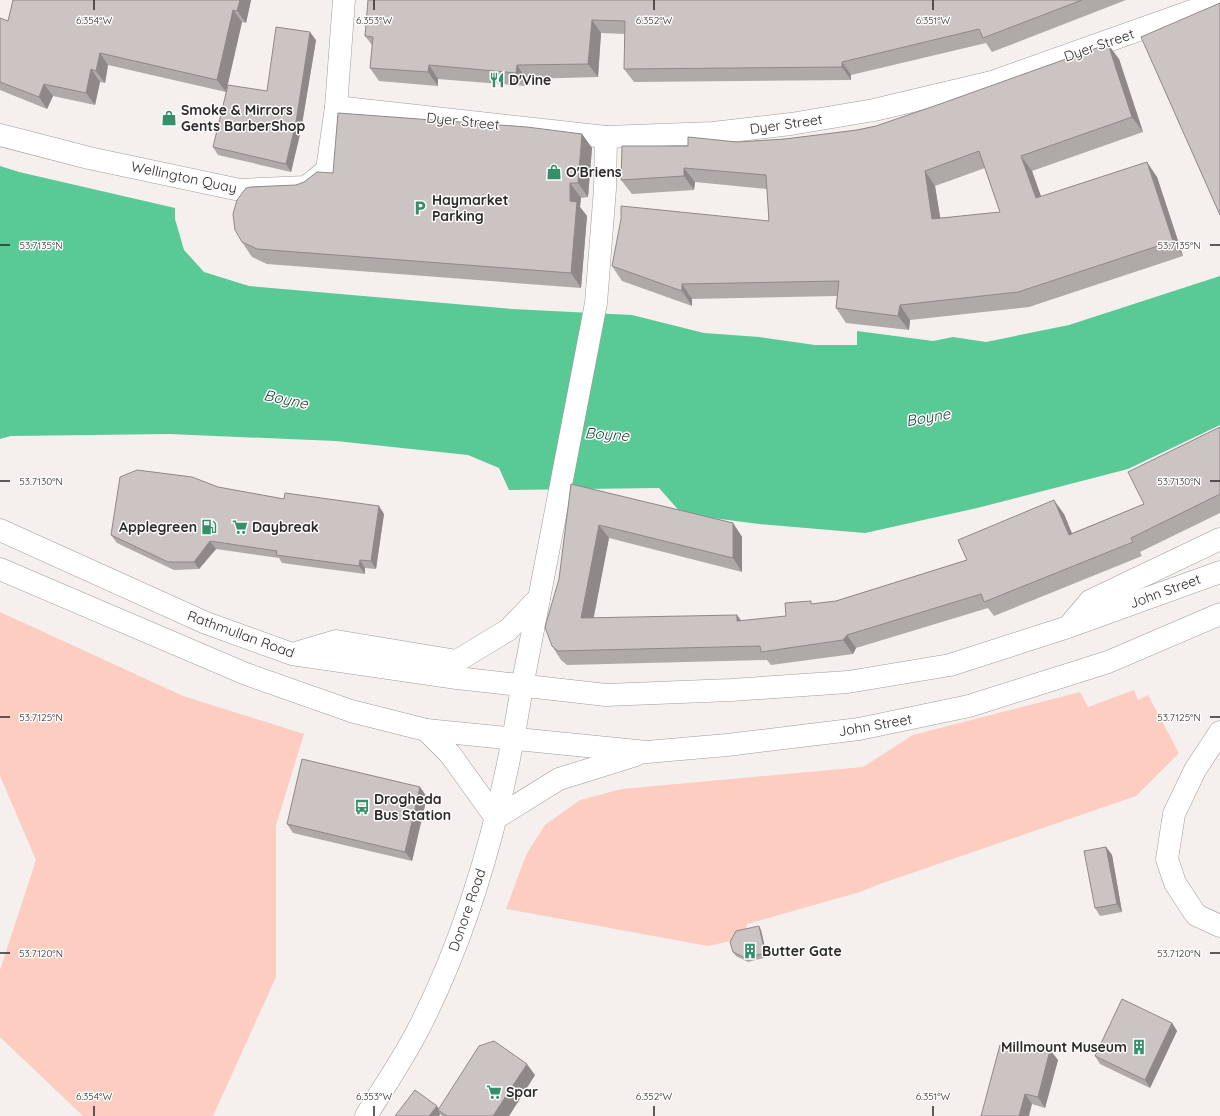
<svg xmlns="http://www.w3.org/2000/svg" width="1220" height="1116" font-family="Quicksand,sans-serif">
	<style>
		.green { fill: #fccdc0 }
		.water { fill: #59c996 }
		.lines { fill: none; stroke-linecap: round; stroke-linejoin: round }
		.minor-casing { stroke: #a19b9a; stroke-width: 23 }
		.major-casing { stroke: #a19b9a; stroke-width: 23 }
		.minor { stroke: #fff; stroke-width: 22 }
		.major { stroke: #fff; stroke-width: 22 }
		.wall { fill: #afa9a8; fill-rule: evenodd }
		.shaded-wall { fill: #8e8988 }
		.building { fill: #cbc4c3; stroke: #8e8988; fill-rule: evenodd }
		.ticks { fill: none; stroke: #2d2a2a; stroke-width: 1.5 }
		.labels { text-anchor: middle; dominant-baseline: central; stroke-width: 3; stroke-linejoin: round; paint-order: stroke }
		.street-label { font-size: 14px; fill: #2d2a2a; stroke: #fffdfd }
		.poi-label { font-size: 14px; font-weight: bold; fill: #2d2a2a; stroke: #fffdfd; text-anchor: start }
		.water-label { font-size: 15px; font-style: italic; fill: #1a4833; stroke: #fffdfd }
		.ticks-label { font-size: 10px; text-anchor: middle; fill: #2d2a2a; stroke: #fffdfd; stroke-width: 3; stroke-linejoin: round; paint-order: stroke }
	</style>
	<rect width="100%" height="100%" fill="#f5efed"/>
	<g class="green">
		<path d="M0,612L183,696L304,734L276,825V977L213,1116H83L0,1037V970L36,860L0,776Z"/>
		<path d="M1134,690L1138,700L1148,695L1179,753L1136,796L877,885L860,892L747,924L744,938L708,946L506,909L526,855L545,825L580,800L622,789L863,767L913,735L1080,692L1088,707Z"/>
	</g>
	<path class="water" d="M0,166L19,172L175,208V219L184,250L204,272L249,286L512,309L632,315L704,333L759,337L815,345H857V331L933,341L953,337L986,342L1069,325L1220,276V425L1128,469L977,508L865,533L759,524L682,514L659,488L509,490L499,468L468,455L336,441L169,434L11,436L0,439Z"/>
	<g class="lines">
		<g class="minor-casing">
			<g id="minor">
				<path d="M336,107L606,137L713,133L791,124L874,110L992,82L1220,1"/>
				<path d="M0,135L89,158L240,190L306,187L327,170L336,107L344,0"/>
				<path d="M1220,732L1195,770L1174,814L1167,859L1175,883L1196,915L1220,926"/>
				<path d="M366,1116C385,1085 406,1055 422,1022C474,918 504,802 522,687L596,303L605,189L606,137"/>
			</g>
		</g>
		<g class="major-casing">
			<g id="major">
				<path d="M0,530L206,623L292,654L457,678L606,695L731,690L848,682L950,665L1068,627L1220,572"/>
				<path d="M0,569L246,674L351,711L426,730L647,752L727,745L859,729L969,706L1108,662L1220,614"/>
				<path d="M1069,626L1090,601L1220,539"/>
				<path d="M299,652L336,641L457,661L508,630L539,598"/>
				<path d="M426,730L450,754L496,818L559,779L636,755"/>
			</g>
		</g>
		<use href="#minor" class="minor"/>
		<use href="#major" class="major"/>
	</g>
	<g class="wall">
		<path d="M13,0H251L246,23L242,22L226,92L108,65L105,83L100,82L95,105L53,96L47,109L0,90V18L8,21Z"/>
		<path d="M368,0H1126L992,52L986,43L851,75V80L634,82L624,69L625,34L601,33L598,77L526,79V86L438,79V86L379,81L370,68L372,45L365,36Z"/>
		<path d="M316,40L301,130L291,172L218,155L213,147Z"/>
		<path d="M1119,59L1143,132L1032,171L1041,197L1157,177L1183,256L1029,307L910,320L909,330L846,323L836,308L837,296L692,299V306L622,281L612,266L769,221L767,189L695,182L694,190L632,194L621,180L688,146L785,139L857,130L876,126ZM985,168L1000,212L940,218L935,186Z"/>
		<path d="M582,134L592,148L588,197L581,198L580,207L587,216L581,288L267,264L252,257L242,242L296,185L333,173Z"/>
		<path d="M1220,427V513L1140,552L1142,556L994,616L988,608L856,648L853,654L771,665L767,660L567,665L561,660L552,646L559,579L571,484L733,523L742,537V572L609,538L593,618L741,621L786,616L813,604L836,601L967,560L1064,514L1072,533L1144,504Z"/>
		<path d="M218,487L284,499L384,514L376,569L365,568V574L282,563L279,558L216,549L199,569L174,570L117,543L111,535Z"/>
		<path d="M427,797L412,861L293,833L287,824Z"/>
		<path d="M1106,847L1112,855L1122,912L1100,916L1095,908Z"/>
		<path d="M761,930L767,957L748,962L736,956L733,952Z"/>
		<path d="M1172,1023L1177,1031L1150,1088L1100,1064L1095,1056Z"/>
		<path d="M1050,1050L1058,1060L1045,1108L1032,1104L981,1116L1027,1052Z"/>
		<path d="M535,1075L509,1116H442L440,1114L439,1116H395L439,1109Z"/>
	</g>
	<g class="shaded-wall">
		<path d="M240,0H251L246,23L237,11Z"/>
		<path d="M233,10L242,22L226,92L217,80Z"/>
		<path d="M592,20L601,33L598,77L588,64Z"/>
		<path d="M310,32L316,40L301,130L291,172L286,164Z"/>
		<path d="M1108,44L1119,59L1143,132L1132,117Z"/>
		<path d="M100,53L108,65L105,83L96,71Z"/>
		<path d="M842,62L851,75V80L842,67Z"/>
		<path d="M429,65L438,79V86L428,72Z"/>
		<path d="M517,65L526,79V86L516,73Z"/>
		<path d="M91,69L100,82L95,105L86,93Z"/>
		<path d="M44,84L53,96L47,109L39,97Z"/>
		<path d="M582,134L592,148L588,197L578,183Z"/>
		<path d="M1021,156L1032,171L1047,213L1036,198Z"/>
		<path d="M1147,162L1157,177L1183,256L1173,241Z"/>
		<path d="M684,168L695,182L694,190L684,176Z"/>
		<path d="M925,171L935,186L943,234L932,219Z"/>
		<path d="M570,183L581,198L580,207L587,216L581,288L571,273Z"/>
		<path d="M682,284L692,299V306L682,291Z"/>
		<path d="M900,305L910,320L909,330L898,316Z"/>
		<path d="M1054,500L1064,514L1078,549L1069,535Z"/>
		<path d="M379,506L384,514L376,569L371,561Z"/>
		<path d="M733,523L742,537V572L733,558Z"/>
		<path d="M599,525L609,538L591,632L581,618Z"/>
		<path d="M210,541L216,549L199,569L194,562Z"/>
		<path d="M360,560L365,568V574L359,566Z"/>
		<path d="M737,615L747,628L737,621Z"/>
		<path d="M847,635L856,648L853,654L843,640Z"/>
		<path d="M420,787L427,797L412,861L405,852Z"/>
		<path d="M1106,847L1112,855L1122,912L1117,904Z"/>
		<path d="M759,926L761,930L767,957L765,953Z"/>
		<path d="M1172,1023L1177,1031L1150,1088L1145,1080Z"/>
		<path d="M1050,1050L1058,1060L1045,1108L1038,1097Z"/>
		<path d="M527,1064L535,1075L509,1116H493Z"/>
		<path d="M1025,1094L1032,1104L1029,1116H1019Z"/>
		<path d="M437,1106L441,1112L438,1110L440,1114L439,1116H429Z"/>
	</g>
	<g class="building">
		<path d="M13,0H240L237,11L233,10L217,80L100,53L96,71L91,69L86,93L44,84L39,97L0,82V18L8,21Z"/>
		<path d="M368,0H1082L983,38L979,29L842,62V67L624,69L625,21L592,20L588,64L517,65L516,73L429,65L428,72L370,68L373,37L365,36Z"/>
		<path d="M1220,3V215L1141,37Z"/>
		<path d="M276,27L310,32L296,122L286,164L213,147L228,85L267,91Z"/>
		<path d="M1108,44L1132,117L1021,156L1036,198L1147,162L1173,241L1018,292L900,305L898,316L836,308L839,281L682,284V291L612,266L621,219V206L769,221L766,175L684,168V176L621,180L622,146H688V137L737,142L785,139L857,130L876,126L940,104ZM979,151L1000,212L932,219L925,171Z"/>
		<path d="M338,113L527,127L582,134L578,183H570V201L577,202L571,273L257,249L242,242L235,230L233,214L237,200L246,188L250,187L296,185L304,182L317,172L333,173Z"/>
		<path d="M1220,427V494L1131,538L1133,542L984,602L981,594L847,635L843,640L761,652L760,646L558,651L552,646L545,627L559,579L571,484L733,523V558L599,525L581,618L737,615V621L786,616L785,603L811,601V604L836,601L967,560L958,540L1054,500L1069,535L1144,504L1128,472Z"/>
		<path d="M137,470L192,477L218,487L284,499L285,493L379,506L371,561L360,560L359,566L276,555L277,551L210,541L194,562H168L111,535L120,477Z"/>
		<path d="M302,759L420,787L405,852L287,824Z"/>
		<path d="M1106,847L1117,904L1095,908L1084,851Z"/>
		<path d="M759,926L765,953L745,958L733,952L730,942L736,931Z"/>
		<path d="M1122,999L1172,1023L1145,1080L1095,1056Z"/>
		<path d="M494,1041L527,1064L493,1116H447L438,1110L479,1046Z"/>
		<path d="M1029,1044L1050,1050L1038,1097L1025,1094L1019,1116H981L1000,1045L1027,1052Z"/>
		<path d="M415,1090L437,1106L429,1116H395Z"/>
	</g>
	<path class="ticks" d="M94,0V10M374,0V10M654,0V10M933,0V10M0,245H10M1210,245H1220M0,481H10M1210,481H1220M0,717H10M1210,717H1220M0,953H10M1210,953H1220M94,1106V1116M374,1106V1116M654,1106V1116M933,1106V1116"/>
	<defs>
		<g id="restaurant-bare" transform="scale(1.2)"><path d="M-5-6h1v4h1v-4h1v4h1v-4h1v5L-1.5 .5V6h-2V.5L-5-1ZM5-6V6H3V1.5H1.5Q1.5-4 5-6Z" fill="#339068" stroke="#fffdfd" stroke-width="2.5" paint-order="stroke"/></g>
		<g id="shop-bare" transform="scale(1.2)"><path d="M-5-2.5h2.3a2.7 3.5 0 0 1 5.4 0H5L5.5 6h-11ZM-1.5-2.5h3a1.5 2.3 0 0 0-3 0Z" fill="#339068" stroke="#fffdfd" stroke-width="2.5" paint-order="stroke"/></g>
		<g id="parking-bare" transform="scale(1.2)"><path d="M-3.5-5.5H1a3.5 3.5 0 0 1 0 7H-1V5.5H-3.5ZM-1-3.4V-.6H.8a1.4 1.4 0 0 0 0-2.8Z" fill="#339068" stroke="#fffdfd" stroke-width="2.5" paint-order="stroke"/></g>
		<g id="fuel-bare" transform="scale(1.2)"><path d="M-5.5-6h7V0h2V4h1.3V-2.5L3-4.5l.8-.8L6-3V5H2.5V1h-1V6h-7ZM-4.2-4.7v3.2H.2V-4.7Z" fill="#339068" stroke="#fffdfd" stroke-width="2.5" paint-order="stroke"/></g>
		<g id="supermarket-bare" transform="scale(1.2)"><path d="M-6-5.5h2.5l.6 2H6L4.5 2H-2.5L-4.4-4H-6ZM-1.5 3.2a1.3 1.3 0 1 0 .1 0ZM3 3.2a1.3 1.3 0 1 0 .1 0Z" fill="#339068" stroke="#fffdfd" stroke-width="2.5" paint-order="stroke"/></g>
		<g id="bus-bare" transform="scale(1.2)"><path d="M-5-6H5V4H4V6H2V4H-2V6H-4V4H-5ZM-3.5-4V0h7V-4ZM-3.5 1.2v1.5H-2V1.2ZM2 1.2v1.5H3.5V1.2Z" fill="#339068" stroke="#fffdfd" stroke-width="2.5" paint-order="stroke"/></g>
		<g id="building-bare" transform="scale(1.2)"><path d="M-4-6H4V6H1V3H-1V6H-4ZM-2.5-4.3h1.7v1.8h-1.7ZM.8-4.3h1.7v1.8H.8ZM-2.5-1h1.7V.8h-1.7ZM.8-1h1.7V.8H.8Z" fill="#339068" stroke="#fffdfd" stroke-width="2.5" paint-order="stroke"/></g>
	</defs>
	<g fill-rule="evenodd">
		<use href="#restaurant-bare" x="497" y="80"/>
		<use href="#shop-bare" x="169" y="118"/>
		<use href="#shop-bare" x="554" y="172"/>
		<use href="#parking-bare" x="420" y="208"/>
		<use href="#fuel-bare" x="209" y="527"/>
		<use href="#supermarket-bare" x="240" y="527"/>
		<use href="#bus-bare" x="362" y="807"/>
		<use href="#building-bare" x="750" y="951"/>
		<use href="#building-bare" x="1139" y="1047"/>
		<use href="#supermarket-bare" x="494" y="1092"/>
	</g>
	<g class="labels">
		<g class="street-label">
			<text transform="translate(1099 45) rotate(-19)">Dyer Street</text>
			<text transform="translate(463 121) rotate(6)">Dyer Street</text>
			<text transform="translate(786 124) rotate(-8)">Dyer Street</text>
			<text transform="translate(184 177) rotate(12)">Wellington Quay</text>
			<text transform="translate(1165 591) rotate(-20)">John Street</text>
			<text transform="translate(241 634) rotate(20)">Rathmullan Road</text>
			<text transform="translate(875 725) rotate(-10)">John Street</text>
			<text transform="translate(467 910) rotate(-71)">Donore Road</text>
		</g>
		<g class="poi-label">
			<text x="509" y="80">D'Vine</text>
			<text x="181" y="110">Smoke &amp; Mirrors<tspan x="181" dy="16">Gents BarberShop</tspan></text>
			<text x="566" y="172">O'Briens</text>
			<text x="432" y="200">Haymarket<tspan x="432" dy="16">Parking</tspan></text>
			<text x="197" y="527" text-anchor="end">Applegreen</text>
			<text x="252" y="527">Daybreak</text>
			<text x="374" y="799">Drogheda<tspan x="374" dy="16">Bus Station</tspan></text>
			<text x="762" y="951">Butter Gate</text>
			<text x="1127" y="1047" text-anchor="end">Millmount Museum</text>
			<text x="506" y="1092">Spar</text>
		</g>
		<g class="water-label">
			<text transform="translate(286 399) rotate(12)">Boyne</text>
			<text transform="translate(928 417) rotate(-10)">Boyne</text>
			<text transform="translate(607 434) rotate(4)">Boyne</text>
		</g>
	</g>
	<g class="ticks-label">
		<text x="94" y="24">6.354°W</text>
		<text x="374" y="24">6.353°W</text>
		<text x="654" y="24">6.352°W</text>
		<text x="933" y="24">6.351°W</text>
		<text x="41" y="249">53.7135°N</text>
		<text x="1179" y="249">53.7135°N</text>
		<text x="41" y="485">53.7130°N</text>
		<text x="1179" y="485">53.7130°N</text>
		<text x="41" y="721">53.7125°N</text>
		<text x="1179" y="721">53.7125°N</text>
		<text x="41" y="957">53.7120°N</text>
		<text x="1179" y="957">53.7120°N</text>
		<text x="94" y="1100">6.354°W</text>
		<text x="374" y="1100">6.353°W</text>
		<text x="654" y="1100">6.352°W</text>
		<text x="933" y="1100">6.351°W</text>
	</g>
</svg>
